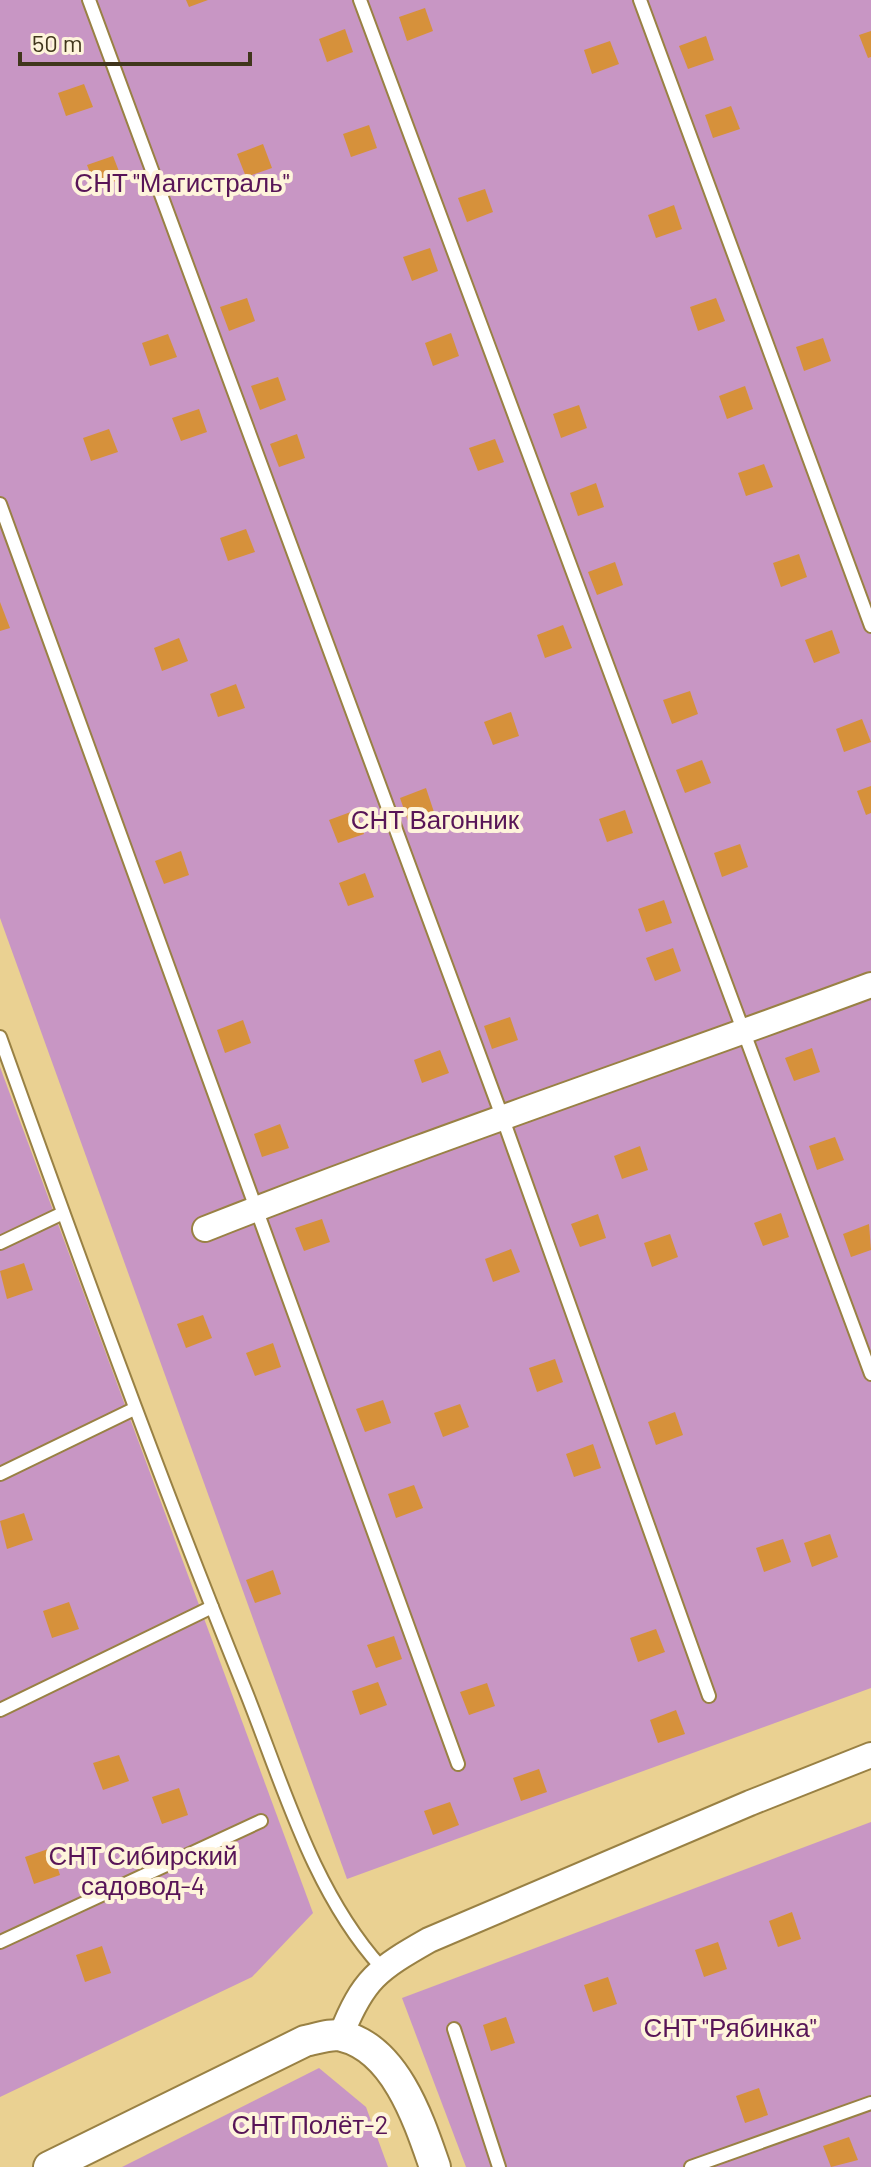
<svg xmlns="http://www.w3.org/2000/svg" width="871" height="2167" font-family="Barlow,sans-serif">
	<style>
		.green { fill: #c896c4 }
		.building { fill: #d6913b }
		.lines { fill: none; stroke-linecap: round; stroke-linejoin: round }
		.service-casing { stroke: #998144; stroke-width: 16 }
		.minor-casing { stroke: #998144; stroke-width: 28 }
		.tertiary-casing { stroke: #998144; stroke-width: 34 }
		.service { stroke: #fff; stroke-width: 12 }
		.minor { stroke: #fff; stroke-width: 24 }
		.tertiary { stroke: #fff; stroke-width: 30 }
		.labels { text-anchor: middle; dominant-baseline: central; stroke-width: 8; stroke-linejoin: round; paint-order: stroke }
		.park-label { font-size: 26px; fill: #581557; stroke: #fef4db }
	</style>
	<rect width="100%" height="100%" fill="#ead192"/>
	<g class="green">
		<path d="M0,0H871V1688L347,1879L0,918Z"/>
		<path d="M0,1067L313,1913L252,1977L0,2097Z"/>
		<path d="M871,1822V2167H466L402,1998Z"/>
		<path d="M319,2068L366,2107L388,2167H122Z"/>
	</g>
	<g class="building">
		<path d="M186,0H208L189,7Z"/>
		<path d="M425,8L433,31L407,41L399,17Z"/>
		<path d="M345,29L353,52L327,62L319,39Z"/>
		<path d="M871,31V57L868,58L859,35Z"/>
		<path d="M706,36L714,60L688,69L679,46Z"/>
		<path d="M610,41L619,64L592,74L584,50Z"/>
		<path d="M84,84L93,107L66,116L58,93Z"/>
		<path d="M731,106L740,129L713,138L705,115Z"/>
		<path d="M369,125L377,148L351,157L343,134Z"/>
		<path d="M263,144L272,168L246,177L237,154Z"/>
		<path d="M113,156L122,179L96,188L87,165Z"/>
		<path d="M485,189L493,212L467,222L458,198Z"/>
		<path d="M674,205L682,229L656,238L648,215Z"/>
		<path d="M430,248L438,271L412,281L403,257Z"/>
		<path d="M247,298L255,321L229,331L220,307Z"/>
		<path d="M716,298L725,321L698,331L690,307Z"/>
		<path d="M451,333L459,356L433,366L425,343Z"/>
		<path d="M168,334L177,357L150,366L142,343Z"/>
		<path d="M823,338L831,361L804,371L796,347Z"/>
		<path d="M278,377L286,400L260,410L251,386Z"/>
		<path d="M745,386L753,409L727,419L719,396Z"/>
		<path d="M579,405L587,428L561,438L553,414Z"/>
		<path d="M199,409L207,432L181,441L172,418Z"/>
		<path d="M109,429L118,452L91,461L83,438Z"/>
		<path d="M297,434L305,458L279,467L270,444Z"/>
		<path d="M495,439L504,462L478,471L469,448Z"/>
		<path d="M764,464L773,487L746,496L738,473Z"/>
		<path d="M596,483L604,507L578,516L570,493Z"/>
		<path d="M246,529L255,552L228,561L220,538Z"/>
		<path d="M799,554L807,577L781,587L773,563Z"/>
		<path d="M615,562L623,585L597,595L588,572Z"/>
		<path d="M0,602L10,628L0,631Z"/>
		<path d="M563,625L572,648L545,658L537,635Z"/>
		<path d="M832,630L840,653L814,663L805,640Z"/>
		<path d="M179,638L188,661L162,671L154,648Z"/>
		<path d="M236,684L245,708L218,717L210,694Z"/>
		<path d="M690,691L698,714L672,724L663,700Z"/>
		<path d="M511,712L519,736L493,745L484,722Z"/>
		<path d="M862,719L871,742L844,752L836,729Z"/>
		<path d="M702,760L711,783L685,793L676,770Z"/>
		<path d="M871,786V813L866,815L857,791Z"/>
		<path d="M426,788L434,812L408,821L400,798Z"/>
		<path d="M356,810L364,834L338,843L329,820Z"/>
		<path d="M625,810L633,833L607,842L599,819Z"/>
		<path d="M740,844L748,867L722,877L714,853Z"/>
		<path d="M181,851L189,875L164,884L155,861Z"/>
		<path d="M365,873L374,897L348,906L339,883Z"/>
		<path d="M664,900L672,923L646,932L638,909Z"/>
		<path d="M673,948L681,971L655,981L646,958Z"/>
		<path d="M510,1017L518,1040L492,1049L484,1026Z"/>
		<path d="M243,1020L251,1043L225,1053L217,1030Z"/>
		<path d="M812,1048L820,1072L794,1081L785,1058Z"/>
		<path d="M440,1050L449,1073L422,1083L414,1060Z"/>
		<path d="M280,1124L289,1148L262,1157L254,1134Z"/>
		<path d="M835,1137L844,1160L817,1170L809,1146Z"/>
		<path d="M640,1146L648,1170L622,1179L614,1156Z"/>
		<path d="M781,1213L789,1237L763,1246L754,1223Z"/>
		<path d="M598,1214L606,1238L580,1247L571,1224Z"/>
		<path d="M322,1219L330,1242L304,1251L295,1228Z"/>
		<path d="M869,1224L871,1250L851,1257L843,1234Z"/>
		<path d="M670,1234L678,1257L652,1267L644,1243Z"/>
		<path d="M511,1249L520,1272L493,1282L485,1259Z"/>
		<path d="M24,1263L33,1290L7,1299L0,1271Z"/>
		<path d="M203,1315L212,1338L186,1348L177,1324Z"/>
		<path d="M273,1343L281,1367L255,1376L246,1353Z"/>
		<path d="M555,1359L563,1382L537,1392L529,1368Z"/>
		<path d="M383,1400L391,1423L365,1432L356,1409Z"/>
		<path d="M460,1404L469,1427L443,1437L434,1413Z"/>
		<path d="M675,1412L683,1435L656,1445L648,1422Z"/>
		<path d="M593,1444L601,1468L574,1477L566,1454Z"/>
		<path d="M414,1485L423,1508L396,1518L388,1494Z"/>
		<path d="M24,1513L33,1540L7,1549L0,1521Z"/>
		<path d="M830,1534L838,1557L812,1567L804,1543Z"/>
		<path d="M783,1539L791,1562L764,1572L756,1548Z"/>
		<path d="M273,1570L281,1594L255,1603L246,1580Z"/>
		<path d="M69,1602L79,1629L52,1638L43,1611Z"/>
		<path d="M656,1629L665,1652L638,1662L630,1638Z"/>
		<path d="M394,1636L402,1659L376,1668L367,1645Z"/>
		<path d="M378,1682L387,1705L360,1715L352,1691Z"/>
		<path d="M487,1683L495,1706L469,1715L460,1692Z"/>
		<path d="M676,1710L685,1734L658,1743L650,1720Z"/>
		<path d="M119,1755L129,1781L103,1790L93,1763Z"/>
		<path d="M539,1769L547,1792L521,1801L513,1778Z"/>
		<path d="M179,1788L188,1815L162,1824L152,1797Z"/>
		<path d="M450,1802L459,1825L433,1835L424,1811Z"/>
		<path d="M51,1848L60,1875L34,1884L25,1857Z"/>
		<path d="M792,1912L801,1939L778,1947L769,1921Z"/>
		<path d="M718,1942L727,1969L704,1977L695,1950Z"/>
		<path d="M102,1946L111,1973L85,1982L76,1955Z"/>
		<path d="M608,1977L617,2004L593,2012L584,1985Z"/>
		<path d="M506,2017L515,2043L491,2051L483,2025Z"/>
		<path d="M759,2088L768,2115L745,2123L736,2096Z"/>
		<path d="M849,2137L858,2160L831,2167L823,2146Z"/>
	</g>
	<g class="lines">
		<g class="service-casing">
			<g id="service">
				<path d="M89,0L503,1119L709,1696"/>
				<path d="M360,0L871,1374"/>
				<path d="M640,0L871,626"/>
				<path d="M0,504L458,1764"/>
				<path d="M0,1037C78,1255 157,1472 244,1687C282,1781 312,1891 381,1967"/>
				<path d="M0,1243L63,1213"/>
				<path d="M0,1474L134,1409"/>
				<path d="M0,1710L212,1607"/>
				<path d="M0,1942L261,1821"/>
				<path d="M454,2029L499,2167"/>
				<path d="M691,2167L871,2103"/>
			</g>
		</g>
		<g class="minor-casing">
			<g id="minor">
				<path d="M205,1229C425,1142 649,1067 871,985"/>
				<path d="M341,2035C363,1979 378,1969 429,1940L750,1803L871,1755"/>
			</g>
		</g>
		<g class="tertiary-casing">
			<path id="tertiary" d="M49,2167L305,2041C316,2039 332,2033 342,2036C396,2049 419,2121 435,2167"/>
		</g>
		<use href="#service" class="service"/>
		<use href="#minor" class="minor"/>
		<use href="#tertiary" class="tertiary"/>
	</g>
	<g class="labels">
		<g class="park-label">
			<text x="182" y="181">СНТ "Магистраль"</text>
			<text x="435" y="818">СНТ Вагонник</text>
			<text x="143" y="1854">СНТ Сибирский<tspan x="143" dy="30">садовод-4</tspan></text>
			<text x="730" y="2026">СНТ "Рябинка"</text>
			<text x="310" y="2123">СНТ Полёт-2</text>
		</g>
	</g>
	<path d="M20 52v12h230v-12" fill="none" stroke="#40361c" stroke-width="4"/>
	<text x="32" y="52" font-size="24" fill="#40361c" stroke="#fef4db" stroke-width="6" paint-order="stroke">50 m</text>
</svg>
